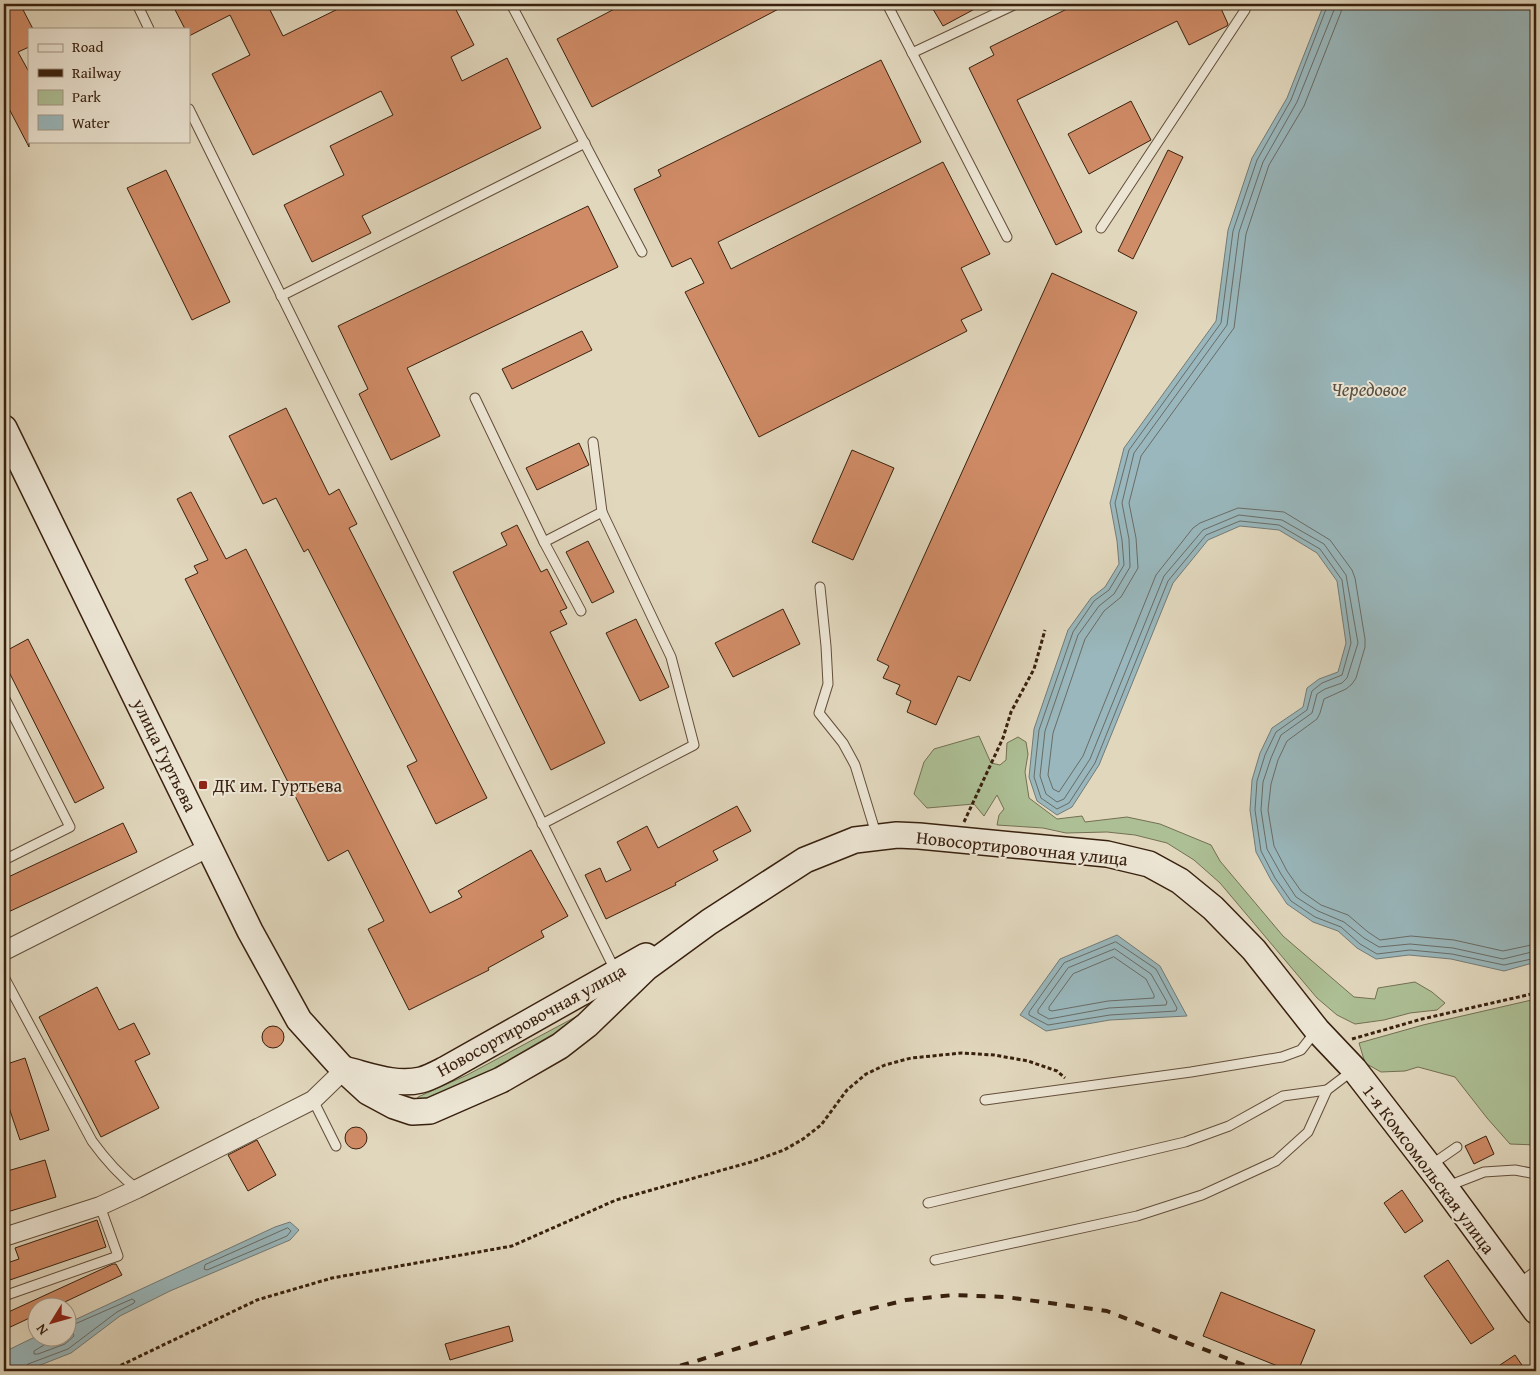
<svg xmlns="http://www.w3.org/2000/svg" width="1540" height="1375" font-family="'Gentium Book Plus',serif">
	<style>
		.green { fill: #adbf95; stroke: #737052 }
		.water { fill: #99b7bc; stroke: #737b77 }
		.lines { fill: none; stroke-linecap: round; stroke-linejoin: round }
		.shore { stroke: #696c66; stroke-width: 1 }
		.building { fill: #cf8b66; stroke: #39210f }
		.lane-casing { stroke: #634e3a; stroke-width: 11 }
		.street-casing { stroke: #634e3a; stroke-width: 20 }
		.secondary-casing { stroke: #39210f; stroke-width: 28 }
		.path { stroke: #39210f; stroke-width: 3; stroke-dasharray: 4 2.5; stroke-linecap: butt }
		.lane { stroke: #ece5d4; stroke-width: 9 }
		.street { stroke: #ece5d4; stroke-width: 18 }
		.secondary { stroke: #ece5d4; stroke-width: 25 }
		.rail { stroke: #39210f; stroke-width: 4; stroke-dasharray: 9 9; stroke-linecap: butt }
		.poi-dot { fill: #8f2418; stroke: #ece5d4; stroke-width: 2 }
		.labels { text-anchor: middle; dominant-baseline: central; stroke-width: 4; stroke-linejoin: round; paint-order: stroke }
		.street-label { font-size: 18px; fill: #39210f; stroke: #ece5d4 }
		.poi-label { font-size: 18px; fill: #39210f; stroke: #ece5d4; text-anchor: start }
		.water-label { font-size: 19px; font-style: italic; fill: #564e43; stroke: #ece5d4 }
	</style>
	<rect width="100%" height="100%" fill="#e1d7bd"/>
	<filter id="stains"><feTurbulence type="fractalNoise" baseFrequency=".004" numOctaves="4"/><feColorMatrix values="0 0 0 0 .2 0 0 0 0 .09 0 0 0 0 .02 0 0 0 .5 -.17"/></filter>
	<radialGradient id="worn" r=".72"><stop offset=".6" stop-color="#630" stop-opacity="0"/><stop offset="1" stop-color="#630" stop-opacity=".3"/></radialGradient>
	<g class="green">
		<path d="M979,736L991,763L1000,765L1006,760L1007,743L1018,737L1026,742L1028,754L1025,772L1029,798L1057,819L1082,816L1085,822L1127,817L1160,824L1211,845L1220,861L1283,936L1354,997L1375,999L1378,988L1415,982L1432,992L1445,1003L1437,1010L1410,1013L1384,1020L1355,1024L1337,1015L1317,998L1220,883L1194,860L1167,843L1135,835L1107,832L1066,833L1043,828L997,825L999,815L1004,809L997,795L984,816L974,804L927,808L914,794L924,762L934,749Z"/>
		<path d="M1536,999V1145L1510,1144L1487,1118L1455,1077L1418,1067L1405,1071L1381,1072L1365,1063L1359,1043L1423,1025Z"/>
		<path d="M583,1013L537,1053L420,1102L417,1101L418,1097L467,1075Z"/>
	</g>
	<g class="water">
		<path d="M1324,4H1536V962L1504,971L1451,959L1409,955L1376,959L1357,948L1338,931L1313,922L1287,904L1271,880L1256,852L1250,810L1252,780L1260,753L1272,728L1303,707L1307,688L1319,679L1338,672L1346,643L1337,581L1317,553L1279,530L1240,526L1208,540L1173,583L1099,765L1072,807L1057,815L1037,801L1029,777L1034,729L1068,630L1091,598L1105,587L1119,564L1117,541L1110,503L1124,448L1216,321L1228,230L1252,158L1287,98Z"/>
		<path d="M1117,935L1160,966L1187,1016L1110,1020L1046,1031L1020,1015L1060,959Z"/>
		<path d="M290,1222L299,1230L290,1240L170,1291L120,1316L71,1353L25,1371H4V1352L37,1336L68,1338V1323L275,1227Z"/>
	</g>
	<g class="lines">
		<g class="shore">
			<path d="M1328,4L1291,100L1257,160L1233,231L1221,323L1129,450L1115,503L1122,540L1124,565L1109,590L1094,601L1073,632L1039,730L1034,777L1041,798L1057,809L1069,803L1095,763L1168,581L1206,535L1240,521L1279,525L1320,549L1342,580L1351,643L1342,675L1322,683L1312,691L1307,710L1276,732L1265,755L1257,781L1255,810L1261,851L1275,878L1291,901L1315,917L1341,927L1360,944L1377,954L1410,950L1452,954L1504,965L1536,958"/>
			<path d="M1335,4L1334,10L1297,102L1263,162L1239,232L1227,325L1134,453L1122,503L1129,539L1130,567L1114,594L1099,606L1078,635L1045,731L1040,776L1046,794L1057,802L1064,799L1090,759L1164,576L1203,530L1239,515L1282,520L1324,544L1346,575L1358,643L1347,678L1342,683L1325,689L1317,694L1312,713L1281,735L1271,758L1263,782L1261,810L1267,849L1281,874L1296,897L1318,911L1344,922L1364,938L1379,947L1410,944L1453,948L1503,959L1536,951"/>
			<path d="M1342,4L1341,12L1304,106L1269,165L1246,234L1234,328L1141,456L1129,503L1136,538L1138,568L1121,597L1104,611L1085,639L1053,733L1048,775L1053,789L1059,792L1083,756L1156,575L1193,528L1200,523L1238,508L1284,512L1330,540L1352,570L1355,578L1365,639V647L1356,678L1352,684L1346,689L1324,699L1320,713L1317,719L1287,741L1278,760L1271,784L1268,810L1274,846L1287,871L1301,891L1321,905L1348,915L1368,932L1380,940L1411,936L1454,940L1503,951L1536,944"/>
			<path d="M1116,942L1156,969L1177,1008L1176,1011L1110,1015L1048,1025L1029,1015V1012L1064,963Z"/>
			<path d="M1115,949L1151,974L1167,1002L1166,1005L1109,1008L1049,1019L1038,1013V1010L1068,968Z"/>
			<path d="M1114,957L1146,979L1154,995V998L1108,1001L1052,1011L1049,1010V1007L1073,974Z"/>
			<path d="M288,1228L291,1231L287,1236L207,1270L204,1269L205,1265Z"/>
			<path d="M49,1338L44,1345L34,1351V1354H38L65,1344L74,1336L73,1333H68"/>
			<path d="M24,1371L25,1367L28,1364L68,1349L117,1312L134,1303L135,1301L132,1299L68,1327"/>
		</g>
	</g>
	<g class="building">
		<path d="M4,4H20L33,29H29V47L18,52L29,72V147L4,99Z"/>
		<path d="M172,4H267L283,36L348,4H453L474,45L451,57L462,81L507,58L541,128L362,216L371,233L312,262L284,205L344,175L330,146L393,115L381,91L253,155L212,74L250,55L230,15L189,36V29H185Z"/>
		<path d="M624,4H788L592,107L557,39Z"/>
		<path d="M930,4H984L943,26Z"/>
		<path d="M1077,4H1219L1228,24L1227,26L1189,45L1177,21L1017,100L1082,232L1056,245L969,68L994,55L990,47Z"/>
		<path d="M881,60L921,142L718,242L731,269L943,162L990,254L961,268L982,310L961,320L967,331L759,437L685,292L704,283L691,258L672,267L634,189L661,176L658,170Z"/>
		<path d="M1131,101L1151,140L1089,174L1068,134Z"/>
		<path d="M1168,150L1183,157L1133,259L1118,251Z"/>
		<path d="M166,170L230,302L192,320L127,188Z"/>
		<path d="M588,206L618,267L407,368L440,436L391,460L359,394L368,389L338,326Z"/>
		<path d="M1052,273L1137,312L970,681L958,676L936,725L907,712L911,701L896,694L900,685L883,678L889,666L877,660Z"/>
		<path d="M582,331L592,350L512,389L502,369Z"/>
		<path d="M286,408L329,495L339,489L357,524L349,528L487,798L436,824L407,766L417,761L308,549L304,552L276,498L263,504L229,436Z"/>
		<path d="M579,443L589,465L537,490L526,468Z"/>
		<path d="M852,450L894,468L853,560L812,542Z"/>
		<path d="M191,492L226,559L246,549L430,913L462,897L458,891L531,850L568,916L541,931L544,937L488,968L489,970L409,1010L368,929L384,921L348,850L328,861L185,579L198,573L194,566L208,560L177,499Z"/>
		<path d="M517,525L541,572L547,569L567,608L560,611L567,624L550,632L605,743L551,770L453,572L507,545L501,533Z"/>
		<path d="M588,541L614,592L592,603L566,552Z"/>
		<path d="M783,609L800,644L733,677L715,643Z"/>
		<path d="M636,619L669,687L640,701L606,633Z"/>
		<path d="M28,639L104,788L75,803L4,662V652Z"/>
		<path d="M737,806L751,831L713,851L718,860L675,883L676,885L606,919L585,875L600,868L606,882L631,870L617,842L647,826L658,848Z"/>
		<path d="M123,823L137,852L4,914V879Z"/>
		<path d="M97,987L119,1030L134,1023L150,1054L135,1061L159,1108L101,1137L39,1017Z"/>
		<circle cx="273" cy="1037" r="11"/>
		<path d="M25,1058L49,1130L20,1140L4,1093V1065Z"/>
		<circle cx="356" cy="1138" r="11"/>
		<path d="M1486,1136L1494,1154L1474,1164L1465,1146Z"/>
		<path d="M257,1140L276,1175L248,1191L228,1155Z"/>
		<path d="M45,1160L56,1197L4,1213V1172Z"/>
		<path d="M1402,1190L1423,1221L1405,1233L1384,1203Z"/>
		<path d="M97,1220L106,1247L4,1282V1264L19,1259L15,1248Z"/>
		<path d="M1448,1260L1494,1329L1471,1344L1424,1276Z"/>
		<path d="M113,1264H116L122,1275L52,1308H38V1314L4,1330V1314Z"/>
		<path d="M1221,1292L1315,1330L1298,1371H1290L1203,1336Z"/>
		<path d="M509,1326L513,1341L450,1360L445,1344Z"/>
		<path d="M1515,1355L1526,1371H1491Z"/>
	</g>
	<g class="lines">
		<g class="lane-casing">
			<g id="lane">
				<path d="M137,4L149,29"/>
				<path d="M511,4L642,252"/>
				<path d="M887,4L1007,237"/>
				<path d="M912,53L1016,4"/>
				<path d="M189,109L616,972"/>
				<path d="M1101,228L1245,10L1241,4"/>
				<path d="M281,296L585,143"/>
				<path d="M475,398L544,542L602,512L671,657L694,745L542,824"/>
				<path d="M593,442L602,512"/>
				<path d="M544,542L581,611"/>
				<path d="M820,587L826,646L828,684L819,713L843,743L855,765L877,837"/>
				<path d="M4,697L70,827L4,860"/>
				<path d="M4,977L92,1141C105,1159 119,1175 137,1189"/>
				<path d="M313,1100L336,1146"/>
				<path d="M985,1100L1191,1072L1282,1057L1301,1050L1316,1031"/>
				<path d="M1431,1165L1457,1147"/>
				<path d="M1448,1186L1484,1172L1515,1170L1536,1174"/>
				<path d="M928,1203L1185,1142L1229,1126L1283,1096L1327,1090"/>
				<path d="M935,1260L1137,1216L1202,1195L1276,1161L1308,1132L1327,1090L1352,1071"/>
				<path d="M1518,1284L1536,1271"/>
				<path d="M4,1296L118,1256L100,1206"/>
			</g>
		</g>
		<g class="street-casing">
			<g id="street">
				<path d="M4,951L210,847"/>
				<path d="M4,1237L100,1206L137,1189L313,1100L344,1070"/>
			</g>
		</g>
		<g class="secondary-casing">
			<g id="secondary">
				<path d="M4,428L250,931L299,1020L344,1070L368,1092L394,1106L412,1112L430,1111L501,1080L560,1046L587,1025L646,968L709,922L805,860L855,840L897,835L919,836L1107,854L1149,864L1180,881L1213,908L1254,950L1317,1030L1354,1069L1439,1179L1536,1311"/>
				<path d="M347,1070C371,1076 396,1086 421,1080C429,1078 438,1073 446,1069L646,956"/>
			</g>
		</g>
		<g class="path">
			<path d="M964,822L1003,738L1011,712L1034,669L1045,630"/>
			<path d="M1352,1039L1422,1019L1536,993"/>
			<path d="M109,1371L257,1300L332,1278L512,1246L616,1200L751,1162L784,1150L803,1139L821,1125L847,1090L866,1074L885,1065L911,1058L962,1053L994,1055L1028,1061L1057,1071L1065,1078"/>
		</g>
		<use href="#lane" class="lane"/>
		<use href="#street" class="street"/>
		<use href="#secondary" class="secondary"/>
		<path class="rail" d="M663,1371L854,1313L906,1300L953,1295L1006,1297L1107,1311L1259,1371"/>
	</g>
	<rect class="poi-dot" x="198" y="780" width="10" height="10" rx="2.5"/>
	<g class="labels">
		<g class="street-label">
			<text transform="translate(165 755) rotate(64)">улица Гуртьева</text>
			<text transform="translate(1022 848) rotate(6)">Новосортировочная улица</text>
			<text transform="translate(531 1020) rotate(-29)">Новосортировочная улица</text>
			<text transform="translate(1429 1169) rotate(53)">1-я Комсомольская улица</text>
		</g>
		<g class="poi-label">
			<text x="213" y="785">ДК им. Гуртьева</text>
		</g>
		<g class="water-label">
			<text x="1369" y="389">Чередовое</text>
		</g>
	</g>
	<rect width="1540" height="1375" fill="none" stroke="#e1d7bd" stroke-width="20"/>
	<rect x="5" y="5" width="1530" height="1365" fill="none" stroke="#39210f" stroke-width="2.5"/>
	<rect x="10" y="10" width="1520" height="1355" fill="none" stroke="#39210f"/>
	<rect x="28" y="28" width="162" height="115" fill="#ece5d4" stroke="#a49785"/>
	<rect x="38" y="44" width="25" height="8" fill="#ece5d4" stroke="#a49785"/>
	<text x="72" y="52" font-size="15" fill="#39210f">Road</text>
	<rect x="38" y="69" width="25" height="8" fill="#39210f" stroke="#a49785"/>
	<text x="72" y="78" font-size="15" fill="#39210f">Railway</text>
	<rect x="38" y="90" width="25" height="15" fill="#adbf95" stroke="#a49785"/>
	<text x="72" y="102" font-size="15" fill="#39210f">Park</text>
	<rect x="38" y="115" width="25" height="15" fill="#99b7bc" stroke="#a49785"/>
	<text x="72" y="128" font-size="15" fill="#39210f">Water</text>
	<g transform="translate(52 1322) rotate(233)"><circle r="24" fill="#ece5d4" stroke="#a49785"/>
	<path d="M0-4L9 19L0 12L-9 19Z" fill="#8f2418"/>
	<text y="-8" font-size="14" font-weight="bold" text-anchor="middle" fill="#39210f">N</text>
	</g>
	<rect width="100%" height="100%" filter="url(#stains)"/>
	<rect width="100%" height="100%" fill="url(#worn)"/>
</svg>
